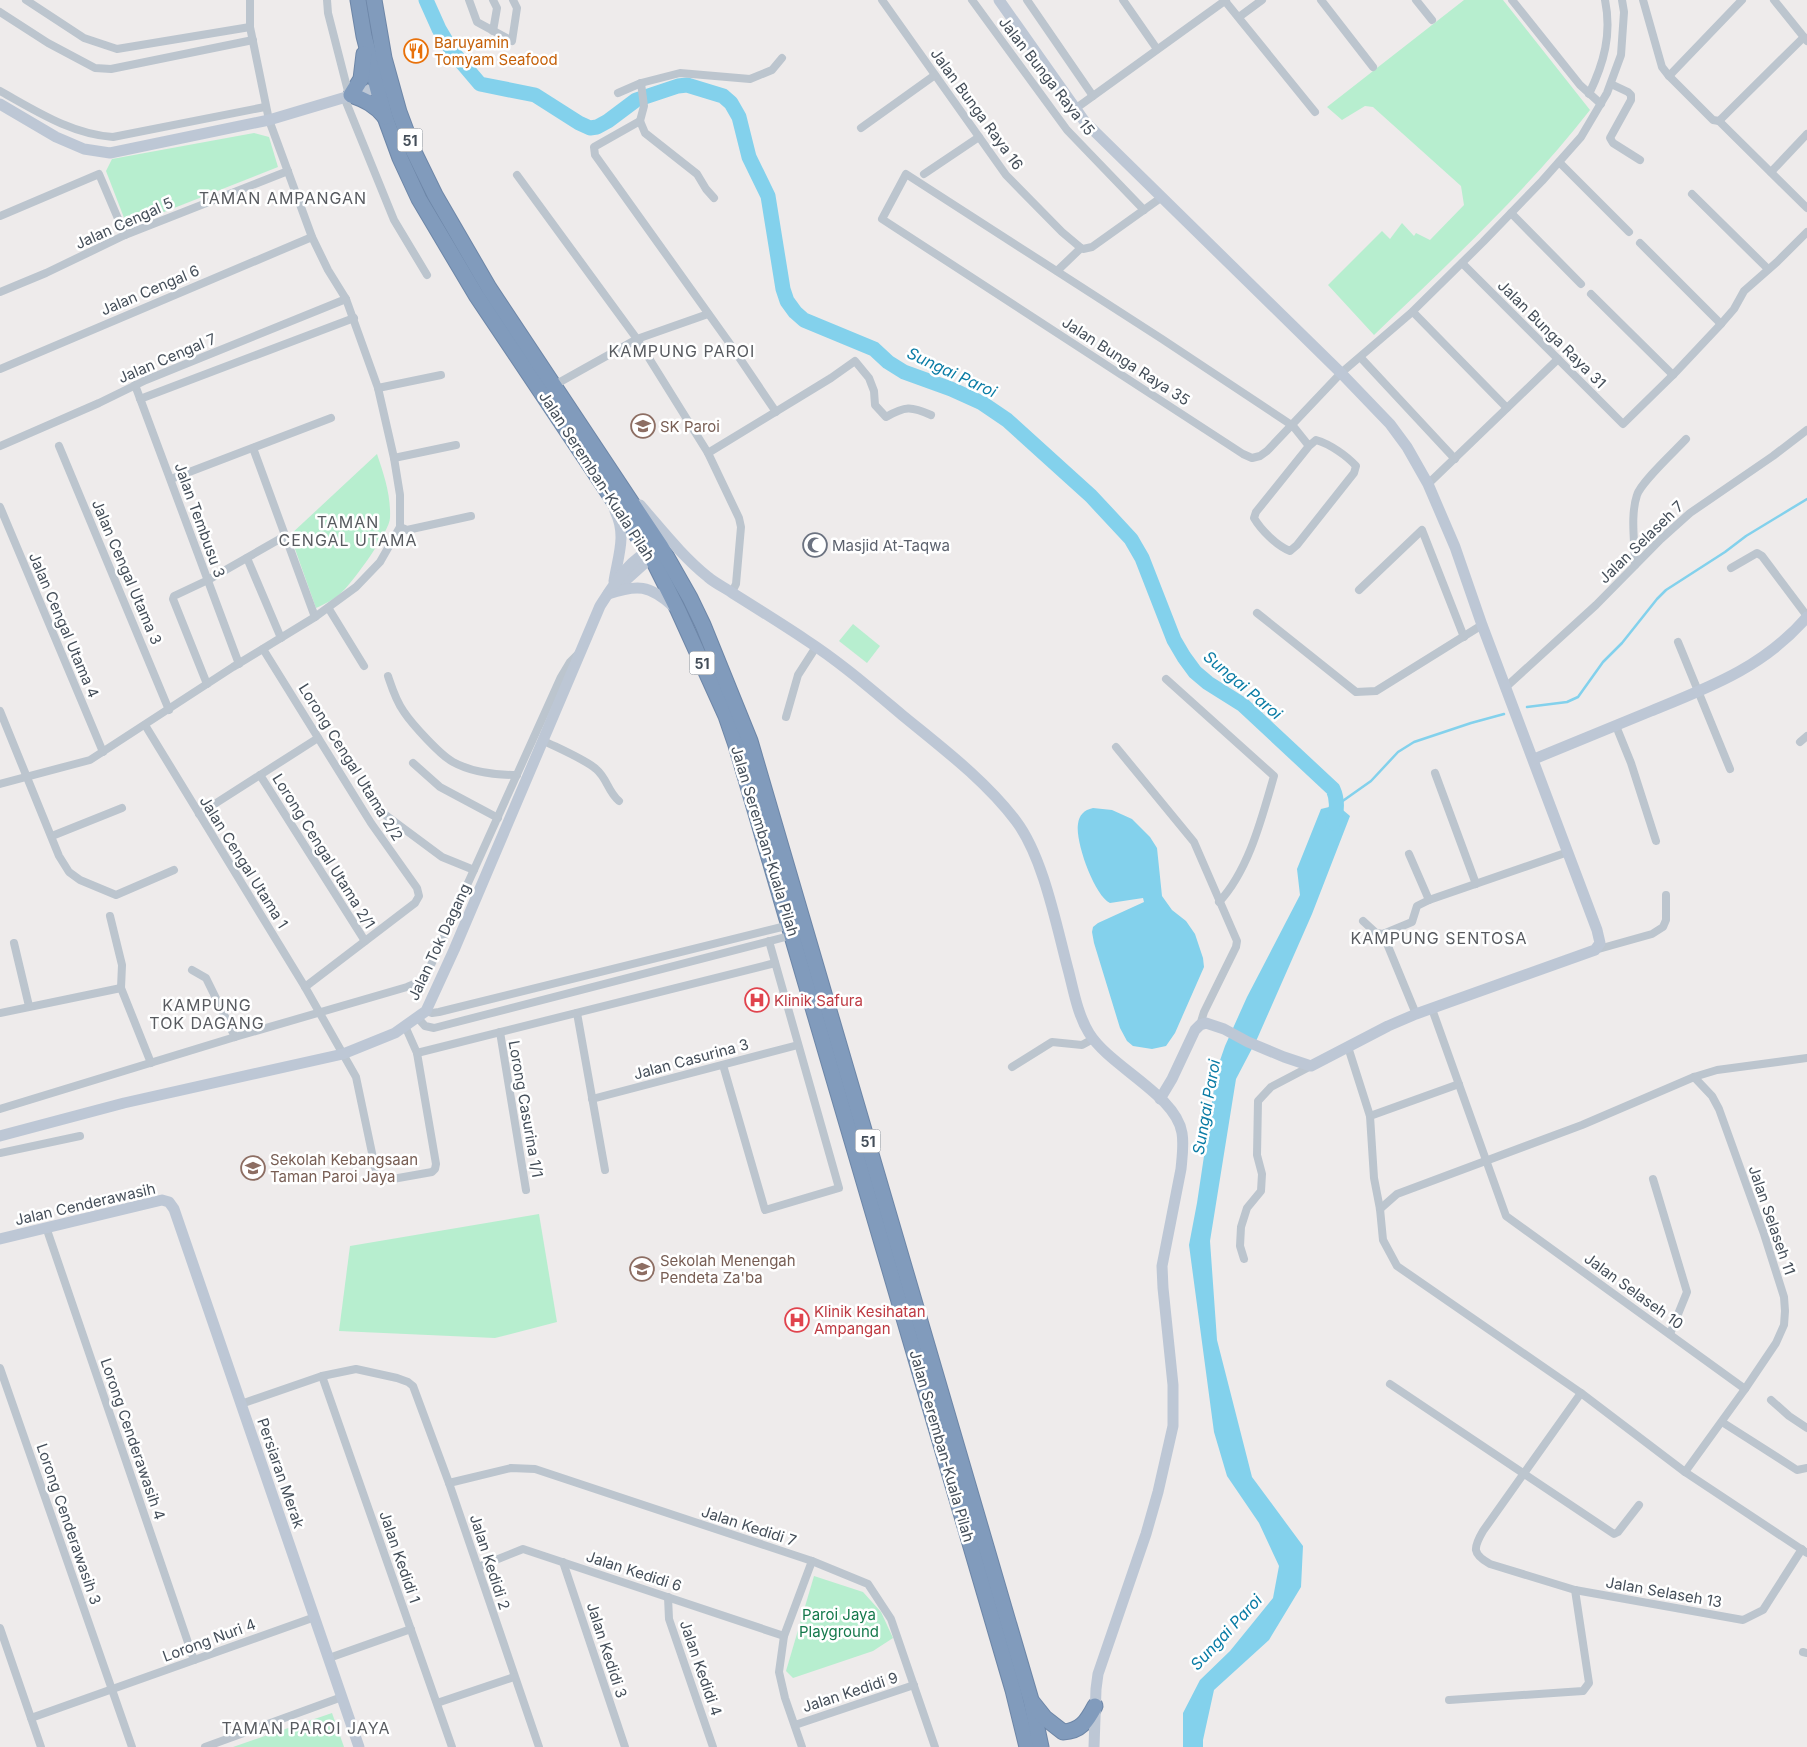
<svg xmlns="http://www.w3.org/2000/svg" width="1807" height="1747" font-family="Inter,sans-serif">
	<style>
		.green { fill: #b7eecf }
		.water { fill: #83d1ec }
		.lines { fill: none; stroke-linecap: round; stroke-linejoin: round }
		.stream { stroke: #83d1ec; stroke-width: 2.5 }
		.river { stroke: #83d1ec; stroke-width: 15 }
		.highway-casing { stroke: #6d86a7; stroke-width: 17 }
		.street { stroke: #bcc5ce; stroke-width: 8 }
		.secondary { stroke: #bdc7d5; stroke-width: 11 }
		.highway { stroke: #819bbc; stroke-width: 15 }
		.labels { text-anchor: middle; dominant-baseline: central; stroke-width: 5; stroke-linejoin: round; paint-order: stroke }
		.shield { fill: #fff; stroke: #7c838b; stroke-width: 1 }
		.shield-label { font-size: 14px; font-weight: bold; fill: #444e59 }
		.food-label { font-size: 15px; fill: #c56008; stroke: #fff; text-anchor: start }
		.street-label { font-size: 15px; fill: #444e59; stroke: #fff }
		.education-label { font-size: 15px; fill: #785e54; stroke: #fff; text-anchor: start }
		.worship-label { font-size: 15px; fill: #5b616d; stroke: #fff; text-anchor: start }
		.health-label { font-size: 15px; fill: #be3a42; stroke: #fff; text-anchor: start }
		.park-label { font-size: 15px; fill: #15794c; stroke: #fff }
		.neighbourhood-label { font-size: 16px; letter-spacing: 1px; fill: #585b60; stroke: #fff }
		.water-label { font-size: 16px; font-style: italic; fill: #0a7ca5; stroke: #fff }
	</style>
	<rect width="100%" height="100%" fill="#eeebeb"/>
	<g class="green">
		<path d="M1464,0H1503L1590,110C1526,192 1449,263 1374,335L1328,285L1382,231L1390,239L1402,223L1414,236L1416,233L1430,240L1464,205L1461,186L1373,107L1365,106L1342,120L1327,107Z"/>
		<path d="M254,133L269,137L278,167L141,221L126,223L106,171L112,159Z"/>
		<path d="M377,454C384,475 391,495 390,518C390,531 353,582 342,592C335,599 325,604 316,608L290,535Z"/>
		<path d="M853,624L880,646L867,663L839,641Z"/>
		<path d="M539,1214L557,1322L495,1338L339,1331L350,1246Z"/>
		<path d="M814,1576L863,1592L881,1612L893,1638L873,1651L793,1678L786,1671Z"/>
		<path d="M332,1713L344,1747H233Z"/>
	</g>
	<g class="water">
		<path d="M1337,805L1350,816L1312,914L1257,1039L1236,1079L1210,1241L1217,1340L1252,1477L1303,1546L1301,1587L1269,1640L1214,1690L1203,1740V1747H1183V1713L1200,1680L1230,1651L1273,1598L1279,1566L1259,1523L1227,1476L1214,1432L1189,1245L1197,1203L1217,1069L1225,1046L1247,997L1300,895L1297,869L1321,809Z"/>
		<path d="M1093,808L1112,810L1132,819L1150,837L1157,848L1162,896L1172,910L1186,921L1195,934L1203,958L1204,967L1175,1033L1166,1046L1152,1049L1133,1046L1127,1041L1120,1028L1094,943L1092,932L1093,927L1098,923L1144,902L1143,898L1110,903C1094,895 1075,841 1078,824C1079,815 1084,810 1093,808Z"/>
	</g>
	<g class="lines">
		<g class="stream">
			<path d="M1527,707L1567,702L1578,697L1603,662L1622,643L1657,599L1666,590L1725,552L1746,536L1807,499"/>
			<path d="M1337,805L1371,781L1398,752L1414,742L1471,723L1504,714"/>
		</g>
		<path class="river" d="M426,0L439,29L452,51L480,84L535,95L579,123L590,128L597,127L608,121L636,100L678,86L687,85L723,96L731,103L739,117L749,157L768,196L783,289L787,301L795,312L804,320L874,349L888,362L904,372L951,389L982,403L1007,420L1091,496L1131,539L1142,558L1174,640L1184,657L1195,672L1208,683L1243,705L1333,789C1338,800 1337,812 1333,823"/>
		<g class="highway-casing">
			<g id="highway">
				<path d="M358,0L364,36L385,117L400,158L419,199L476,295L652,558L678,610L726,716L736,745L1013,1690L1027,1747"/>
				<path d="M374,0L384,58L399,112L414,152L435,195L489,288L661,547L690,598L703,625L750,741L1031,1700L1041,1747"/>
				<path d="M364,54L361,79L351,95C365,100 375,105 385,117"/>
				<path d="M1033,1703L1045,1718L1063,1732C1081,1731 1087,1721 1095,1706"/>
			</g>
		</g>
		<g class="street">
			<path d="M26,0L84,38L117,49L250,27"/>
			<path d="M327,0L328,13L349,95"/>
			<path d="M469,0L477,22L512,41L517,8L513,0"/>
			<path d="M493,0L497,8L493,31"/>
			<path d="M882,0L1006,175L1062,232L1081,248"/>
			<path d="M972,0L1067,130L1144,210"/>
			<path d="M1027,0L1093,96"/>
			<path d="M1123,0L1157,49"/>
			<path d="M1321,0L1373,67"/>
			<path d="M1416,0L1432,20"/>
			<path d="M1512,0L1580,85L1601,104"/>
			<path d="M1643,0L1662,67L1669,76L1713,120L1719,121"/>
			<path d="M1774,0L1807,41"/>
			<path d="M1225,1L1315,112"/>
			<path d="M0,12L48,43L95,68L111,69L253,40"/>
			<path d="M1239,17L1262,0"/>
			<path d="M1669,76L1742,0"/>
			<path d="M641,83L644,106L640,121L645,133L697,174L706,189L714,198"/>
			<path d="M1611,84L1628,92L1631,95V100L1610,138L1613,143L1640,160"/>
			<path d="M0,91C36,111 71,134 113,137L265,107"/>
			<path d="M618,93L641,83L680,73L750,79L772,70L782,58"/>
			<path d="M1589,94C1604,63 1612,34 1605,0"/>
			<path d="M344,97L394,220L427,275"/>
			<path d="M1075,109L1226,0"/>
			<path d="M640,121L594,147L595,155L728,341L776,412"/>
			<path d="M1719,121L1807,208"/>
			<path d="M1719,121L1804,37"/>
			<path d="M861,128L935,75"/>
			<path d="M1559,162L1629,232"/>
			<path d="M1771,172L1807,134"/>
			<path d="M924,174L979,137"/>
			<path d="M517,175L637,339L708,453L739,518L741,527L736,584L732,592"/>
			<path d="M1692,194L1768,269"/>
			<path d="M1511,213L1581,284"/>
			<path d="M0,216L99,174L125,235"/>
			<path d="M1640,243L1721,324"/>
			<path d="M1462,263L1623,424L1673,375L1721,324L1734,309L1744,291L1777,262L1807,232"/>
			<path d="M1057,271L1081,248L1083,249L1092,247L1162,197"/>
			<path d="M0,292L46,273L125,235L288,171"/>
			<path d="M1591,294L1673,375"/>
			<path d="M1413,312L1507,408"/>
			<path d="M1361,358L1455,459"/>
			<path d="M0,369L312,237"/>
			<path d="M135,385L239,664"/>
			<path d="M551,387L637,339L708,314"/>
			<path d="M378,388L441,375"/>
			<path d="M140,399L354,318"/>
			<path d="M0,446L99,403L146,380L346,299"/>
			<path d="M59,446L169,710"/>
			<path d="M1309,446L1316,440C1330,444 1347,456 1356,466L1354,473L1297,545L1290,551C1277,546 1261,530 1254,518L1256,512L1309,446L1293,426L1162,339L906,174L882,219L1243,454L1252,458L1260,456L1267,451L1341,373L1411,313L1483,242L1542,181L1581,137L1607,93L1621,55L1624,12L1622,0"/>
			<path d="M253,448L315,617"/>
			<path d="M708,453L831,378L855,361L869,378L874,391L875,405L886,417C905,406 911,406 931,415"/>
			<path d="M394,458L456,445"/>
			<path d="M171,479L331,418"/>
			<path d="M1428,484L1558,359"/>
			<path d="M0,507L103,752"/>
			<path d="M400,527L407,530L471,516"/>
			<path d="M247,558L281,638"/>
			<path d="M1635,565C1635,543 1630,516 1637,495C1641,482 1676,450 1686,439"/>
			<path d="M1731,568L1757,553L1762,556L1807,616"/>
			<path d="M1359,590L1422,530L1464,637"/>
			<path d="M329,609L364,666"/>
			<path d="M1257,613L1356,692L1376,691L1482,625"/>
			<path d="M1678,642L1730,769"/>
			<path d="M263,649L371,823L417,888L419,896L415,903L305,987"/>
			<path d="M388,676C392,688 396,701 404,712C412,724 440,755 453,762C471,772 496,775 517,775"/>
			<path d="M1166,679L1274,776C1262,817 1249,870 1219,902"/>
			<path d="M207,684L173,599L174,596L208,580L285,536"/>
			<path d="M1506,687L1596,605L1661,539L1690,513L1773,456L1807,430"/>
			<path d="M0,711L59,856L69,872L80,880L116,895L174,870"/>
			<path d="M786,717L798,675L816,647"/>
			<path d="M145,725L305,987L356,1077L376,1172L380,1179L387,1180L432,1172L435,1169L436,1164L417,1053L405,1026"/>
			<path d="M1616,726L1631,763L1656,841"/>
			<path d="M544,741C558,748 586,760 596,769C607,778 608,792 619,801"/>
			<path d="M1800,742L1807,736"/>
			<path d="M1116,747L1194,842L1237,941L1236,947L1204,1012L1200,1025"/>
			<path d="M413,763L440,787L498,818"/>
			<path d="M1435,773L1476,884"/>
			<path d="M260,775L365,941"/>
			<path d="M0,784L90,760L233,667L315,617L356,587L380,562L400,527V495L394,458L378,388L346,299L328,270L312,237L269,120L250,27V0"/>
			<path d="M380,811L442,857L474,870"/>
			<path d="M199,814L318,738"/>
			<path d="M52,836L122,808"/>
			<path d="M1409,854L1429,900"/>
			<path d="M110,916L122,965L121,988L151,1063"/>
			<path d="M1363,921L1376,933L1383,934L1412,922L1417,906L1429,900L1568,852"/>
			<path d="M1383,934L1416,1014"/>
			<path d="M14,943L29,1006"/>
			<path d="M1595,950L1652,934L1663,927L1666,920V895"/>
			<path d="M192,970L206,978L235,1037"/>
			<path d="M1432,1009L1506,1216L1745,1389"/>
			<path d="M426,1011L432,1013L439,1012L790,925"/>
			<path d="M0,1013L121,988"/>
			<path d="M577,1013L605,1170"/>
			<path d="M418,1018L425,1026L434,1028L793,935"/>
			<path d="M500,1032L526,1190"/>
			<path d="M1348,1047L1370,1116L1374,1178L1380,1209L1383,1240L1397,1266L1581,1393L1685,1472L1807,1553"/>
			<path d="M417,1053L775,963"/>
			<path d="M723,1065L765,1210L839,1188L769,941"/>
			<path d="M1012,1067L1052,1042L1082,1045L1093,1039"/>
			<path d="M592,1099L798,1045"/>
			<path d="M0,1109L235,1037L407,987L419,982L426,976L561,677L570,662L577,655"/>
			<path d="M1370,1116L1459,1084"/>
			<path d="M0,1153L80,1136"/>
			<path d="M1653,1179L1687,1292L1670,1334"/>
			<path d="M1380,1209L1397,1194L1582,1125L1694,1077L1717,1070L1807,1058"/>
			<path d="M46,1227L194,1660"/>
			<path d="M1244,1259L1240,1246L1241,1227L1247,1208L1261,1191L1262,1174L1257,1155L1258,1101L1271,1087L1311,1066"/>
			<path d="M0,1368L132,1747"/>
			<path d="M322,1376L452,1747"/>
			<path d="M1390,1384L1614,1534L1618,1532L1639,1505"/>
			<path d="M1581,1393L1483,1531C1473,1548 1472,1554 1490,1564L1575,1590L1743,1620L1763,1610L1802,1549"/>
			<path d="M1771,1400L1789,1416L1807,1428"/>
			<path d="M241,1404L322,1376L356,1369L397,1378L408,1382L413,1386L449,1483L539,1747"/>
			<path d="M1722,1422L1797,1470L1807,1468"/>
			<path d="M1685,1472L1745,1389L1776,1343L1784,1325L1785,1311L1784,1297L1764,1234L1719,1109L1712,1096L1694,1077"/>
			<path d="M449,1483L511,1468L535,1469L812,1561L868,1584L891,1619L935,1747"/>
			<path d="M563,1562L625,1747"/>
			<path d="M478,1567L523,1549L784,1636"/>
			<path d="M668,1597L669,1619L713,1747"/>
			<path d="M0,1628L41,1747"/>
			<path d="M1803,1652L1807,1653"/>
			<path d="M329,1658L411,1629"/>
			<path d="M1449,1700L1583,1691L1589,1683L1575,1590"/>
			<path d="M437,1703L514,1677"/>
			<path d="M31,1718L315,1617"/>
			<path d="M795,1725L914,1685"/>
			<path d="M205,1747L342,1697"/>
			<path d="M802,1747L785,1698L779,1672L784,1636L812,1561"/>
		</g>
		<g class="secondary">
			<path d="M999,0L1085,122L1341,373L1390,424L1407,447L1428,484L1455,547L1482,625L1597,930L1600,943L1595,950L1416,1014L1388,1026L1311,1066L1284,1057L1248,1042L1224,1029L1206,1023L1200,1025L1195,1030L1172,1079L1160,1099"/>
			<path d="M0,104L56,137L84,149L110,153L269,120L383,86"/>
			<path d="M640,505C662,530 682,556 708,577C716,584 726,588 734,594C758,609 782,624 806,640C840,662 871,689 902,715C941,747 985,780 1016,821C1044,858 1057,929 1069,973C1074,993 1078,1015 1089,1033C1110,1067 1176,1095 1182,1133C1184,1145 1182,1158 1181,1169L1162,1266L1163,1288L1173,1385V1426L1158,1492L1146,1534L1098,1674L1096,1689L1094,1747"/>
			<path d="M614,581C618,556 627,535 615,511"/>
			<path d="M613,588L625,581L656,553"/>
			<path d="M608,594C638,584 649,585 673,606"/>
			<path d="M1534,759C1573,743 1612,727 1651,711C1710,687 1764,667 1807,617"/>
			<path d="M0,1136L124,1103L343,1054L395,1033L426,1011L454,950L600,606C613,586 630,557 654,549"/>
			<path d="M0,1239L162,1200L169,1202L174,1209L359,1747"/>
		</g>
		<use href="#highway" class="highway"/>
	</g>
	<defs>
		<g id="restaurant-ring" transform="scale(1.25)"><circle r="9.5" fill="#fff" stroke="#e8710a" stroke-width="1.5"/><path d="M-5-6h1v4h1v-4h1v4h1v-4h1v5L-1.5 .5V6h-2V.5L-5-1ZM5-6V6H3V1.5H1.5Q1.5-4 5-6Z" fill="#e8710a"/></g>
		<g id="school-ring" transform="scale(1.25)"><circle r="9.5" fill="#fff" stroke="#8d6e63" stroke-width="1.5"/><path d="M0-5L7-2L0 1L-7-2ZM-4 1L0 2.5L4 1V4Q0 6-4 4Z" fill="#8d6e63"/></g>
		<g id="mosque-ring" transform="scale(1.25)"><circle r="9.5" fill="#fff" stroke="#6b7280" stroke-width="1.5"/><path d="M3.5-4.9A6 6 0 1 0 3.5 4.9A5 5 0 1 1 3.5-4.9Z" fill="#6b7280"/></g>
		<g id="hospital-ring" transform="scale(1.25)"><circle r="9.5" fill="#fff" stroke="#e0444e" stroke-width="1.5"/><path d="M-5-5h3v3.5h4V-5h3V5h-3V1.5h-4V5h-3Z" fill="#e0444e"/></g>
	</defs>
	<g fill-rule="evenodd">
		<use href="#restaurant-ring" x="416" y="51"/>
		<use href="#school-ring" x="643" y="426"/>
		<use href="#mosque-ring" x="815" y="545"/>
		<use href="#hospital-ring" x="757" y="1000"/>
		<use href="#school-ring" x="253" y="1168"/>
		<use href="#school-ring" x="642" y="1269"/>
		<use href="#hospital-ring" x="797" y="1320"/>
	</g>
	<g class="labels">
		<g class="shield">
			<rect x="397.5" y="128.5" width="25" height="23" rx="4"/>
			<rect x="689.5" y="651.5" width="25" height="23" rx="4"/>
			<rect x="855.5" y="1129.5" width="25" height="23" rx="4"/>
		</g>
		<g class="shield-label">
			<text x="410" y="140">51</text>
			<text x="702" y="663">51</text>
			<text x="868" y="1141">51</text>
		</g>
		<g class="food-label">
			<text x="434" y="42">Baruyamin<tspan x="434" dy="17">Tomyam Seafood</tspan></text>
		</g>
		<g class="street-label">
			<text transform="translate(1047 76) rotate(52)">Jalan Bunga Raya 15</text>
			<text transform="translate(977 109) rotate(54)">Jalan Bunga Raya 16</text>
			<text transform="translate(124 223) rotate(-24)">Jalan Cengal 5</text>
			<text transform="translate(150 290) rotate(-23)">Jalan Cengal 6</text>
			<text transform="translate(1552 334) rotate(45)">Jalan Bunga Raya 31</text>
			<text transform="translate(167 358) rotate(-23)">Jalan Cengal 7</text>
			<text transform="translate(1126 361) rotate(33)">Jalan Bunga Raya 35</text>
			<text transform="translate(597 476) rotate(57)">Jalan Seremban-Kuala Pilah</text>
			<text transform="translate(200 520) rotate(70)">Jalan Tembusu 3</text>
			<text transform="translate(1641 542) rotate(-44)">Jalan Selaseh 7</text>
			<text transform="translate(127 572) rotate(67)">Jalan Cengal Utama 3</text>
			<text transform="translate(64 625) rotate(67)">Jalan Cengal Utama 4</text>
			<text transform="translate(351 762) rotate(58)">Lorong Cengal Utama 2/2</text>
			<text transform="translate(765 841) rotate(73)">Jalan Seremban-Kuala Pilah</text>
			<text transform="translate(324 851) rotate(58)">Lorong Cengal Utama 2/1</text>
			<text transform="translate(244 862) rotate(58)">Jalan Cengal Utama 1</text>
			<text transform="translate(439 942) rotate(-65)">Jalan Tok Dagang</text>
			<text transform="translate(691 1059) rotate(-15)">Jalan Casurina 3</text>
			<text transform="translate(526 1109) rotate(80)">Lorong Casurina 1/1</text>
			<text transform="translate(85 1204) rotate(-13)">Jalan Cenderawasih</text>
			<text transform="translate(1772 1220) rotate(71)">Jalan Selaseh 11</text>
			<text transform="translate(1634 1291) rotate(36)">Jalan Selaseh 10</text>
			<text transform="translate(133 1439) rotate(71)">Lorong Cenderawasih 4</text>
			<text transform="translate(942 1446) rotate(74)">Jalan Seremban-Kuala Pilah</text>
			<text transform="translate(281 1473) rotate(71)">Persiaran Merak</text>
			<text transform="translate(69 1524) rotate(71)">Lorong Cenderawasih 3</text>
			<text transform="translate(749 1526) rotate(18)">Jalan Kedidi 7</text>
			<text transform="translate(400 1557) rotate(71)">Jalan Kedidi 1</text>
			<text transform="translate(490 1562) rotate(72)">Jalan Kedidi 2</text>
			<text transform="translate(634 1571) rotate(18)">Jalan Kedidi 6</text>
			<text transform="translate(1664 1592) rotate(10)">Jalan Selaseh 13</text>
			<text transform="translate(209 1640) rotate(-20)">Lorong Nuri 4</text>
			<text transform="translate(607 1650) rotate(72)">Jalan Kedidi 3</text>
			<text transform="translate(701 1668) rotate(71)">Jalan Kedidi 4</text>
			<text transform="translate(850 1692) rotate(-18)">Jalan Kedidi 9</text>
		</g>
		<g class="education-label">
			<text x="660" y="426">SK Paroi</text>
			<text x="270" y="1159">Sekolah Kebangsaan<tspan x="270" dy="17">Taman Paroi Jaya</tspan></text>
			<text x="660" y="1260">Sekolah Menengah<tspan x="660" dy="17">Pendeta Za'ba</tspan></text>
		</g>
		<g class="worship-label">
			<text x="832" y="545">Masjid At-Taqwa</text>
		</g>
		<g class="health-label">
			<text x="774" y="1000">Klinik Safura</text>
			<text x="814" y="1311">Klinik Kesihatan<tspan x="814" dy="17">Ampangan</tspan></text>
		</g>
		<g class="park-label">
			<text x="839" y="1614">Paroi Jaya<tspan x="839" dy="17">Playground</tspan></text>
		</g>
		<g class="neighbourhood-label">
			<text x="283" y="198">TAMAN AMPANGAN</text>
			<text x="682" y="351">KAMPUNG PAROI</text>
			<text x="348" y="522">TAMAN<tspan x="348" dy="18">CENGAL UTAMA</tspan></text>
			<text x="1439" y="938">KAMPUNG SENTOSA</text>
			<text x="207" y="1005">KAMPUNG<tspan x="207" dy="18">TOK DAGANG</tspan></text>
			<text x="306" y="1728">TAMAN PAROI JAYA</text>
		</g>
		<g class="water-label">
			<text transform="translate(952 372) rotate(25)">Sungai Paroi</text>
			<text transform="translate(1243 685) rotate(40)">Sungai Paroi</text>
			<text transform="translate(1206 1107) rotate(-80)">Sungai Paroi</text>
			<text transform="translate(1226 1632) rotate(-47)">Sungai Paroi</text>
		</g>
	</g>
</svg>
